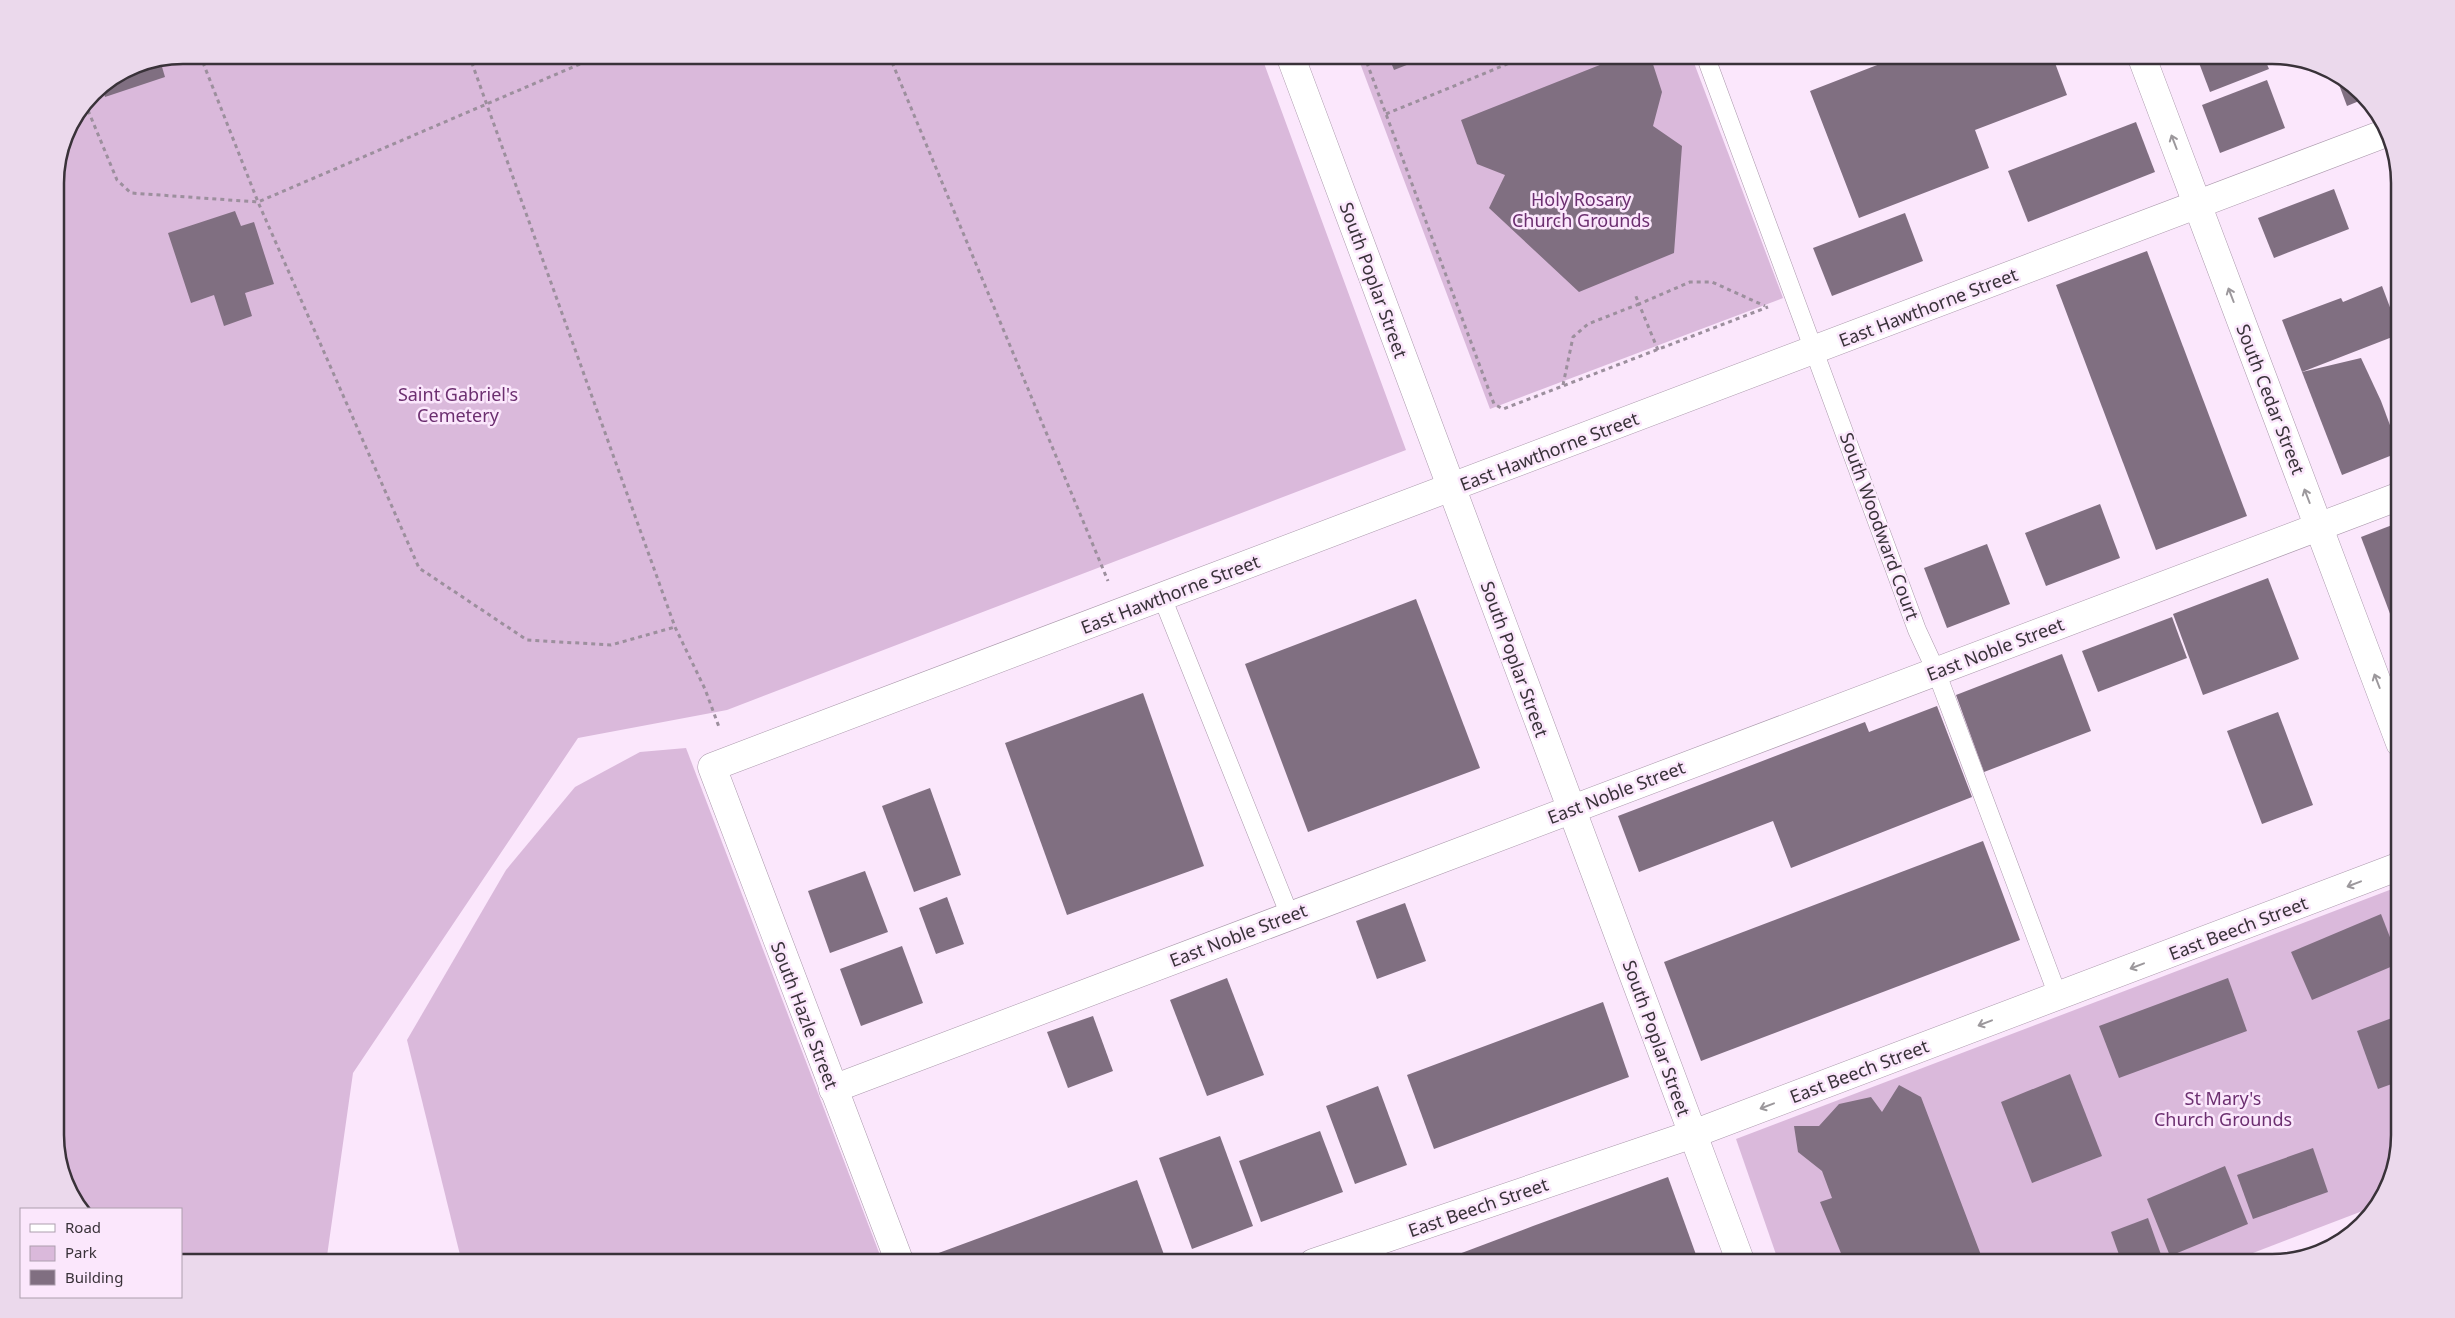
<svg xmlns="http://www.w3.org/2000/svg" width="2455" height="1318" font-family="'Noto Sans',sans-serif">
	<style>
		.green { fill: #dab9db }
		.building { fill: #806f81 }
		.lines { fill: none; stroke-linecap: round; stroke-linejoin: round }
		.lane-casing { stroke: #aa98ab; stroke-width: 19 }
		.street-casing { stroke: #aa98ab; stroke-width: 29 }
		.secondary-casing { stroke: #aa98ab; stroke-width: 29 }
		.path { stroke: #9c8f9d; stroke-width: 3; stroke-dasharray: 4 4; stroke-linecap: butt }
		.lane { stroke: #fff; stroke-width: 18 }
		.street { stroke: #fff; stroke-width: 28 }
		.secondary { stroke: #fff; stroke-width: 28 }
		.oneway { stroke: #9c989c }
		.labels { text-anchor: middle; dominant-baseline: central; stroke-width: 5; stroke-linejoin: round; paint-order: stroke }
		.park-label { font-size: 18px; fill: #6c2f70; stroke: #fbe7fc }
		.street-label { font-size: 18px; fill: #393239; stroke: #fbe7fc }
		.rim { fill: none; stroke: #393239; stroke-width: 2.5 }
	</style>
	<rect width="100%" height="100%" fill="#fbe7fc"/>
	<g class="green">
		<path d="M183,55H1261L1406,450L727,710L578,738L353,1073L326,1263H181V1209H80L76,1206L55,1144V175L68,127L93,92L134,65Z"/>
		<path d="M1357,55H1691L1783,298L1490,409Z"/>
		<path d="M686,748L883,1263H462L407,1040L506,870L575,787L640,752Z"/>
		<path d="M2400,886V1135L2387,1192L2373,1207L2227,1263H1779L1736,1139Z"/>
	</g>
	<g class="building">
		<path d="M1388,55H1432L1394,70Z"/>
		<path d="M1625,55H1650L1662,92L1653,126L1682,146L1674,253L1579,292L1489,208L1505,175L1477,164L1461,120Z"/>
		<path d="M1903,55H2052L2067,95L1975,130L1989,168L1859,218L1810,91Z"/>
		<path d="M2196,55H2263L2269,69L2210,92Z"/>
		<path d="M160,60L165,77L105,97L102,86L134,65Z"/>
		<path d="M2335,74L2364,99L2347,106Z"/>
		<path d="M2267,80L2285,128L2220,153L2202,105Z"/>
		<path d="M2136,122L2155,172L2028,222L2008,171Z"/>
		<path d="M2334,189L2349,229L2274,258L2258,218Z"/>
		<path d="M235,211L241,226L254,222L274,284L245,293L252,316L224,326L214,295L191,303L168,233Z"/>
		<path d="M1905,213L1923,261L1832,296L1813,248Z"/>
		<path d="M2147,251L2247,516L2156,550L2056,285Z"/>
		<path d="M2382,286L2400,334L2302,372L2282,320L2341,298L2343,302Z"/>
		<path d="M2361,358L2381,401L2400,452L2342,475L2302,372Z"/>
		<path d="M2100,504L2120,558L2046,586L2025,533Z"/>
		<path d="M2400,522V640L2361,537Z"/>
		<path d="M1987,544L2010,604L1947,628L1924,568Z"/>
		<path d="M2268,578L2299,659L2203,695L2173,614Z"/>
		<path d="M1416,599L1480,768L1308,832L1245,664Z"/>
		<path d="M2172,617L2187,658L2098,692L2082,651Z"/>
		<path d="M2062,654L2091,731L1984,772L1956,695Z"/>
		<path d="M1143,693L1204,866L1067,915L1005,743Z"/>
		<path d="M1937,706L1972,797L1791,868L1773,821L1639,872L1618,816L1865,722L1869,732Z"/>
		<path d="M2278,712L2313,805L2262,824L2227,731Z"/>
		<path d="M930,788L961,875L914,892L882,806Z"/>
		<path d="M1983,841L2020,940L1701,1061L1664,962Z"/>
		<path d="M865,871L888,932L830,953L808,891Z"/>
		<path d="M947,897L964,944L936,954L919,908Z"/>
		<path d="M1405,903L1426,961L1377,979L1356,921Z"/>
		<path d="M2381,914L2400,963L2312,1000L2291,952Z"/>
		<path d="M902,946L923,1003L861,1026L840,969Z"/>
		<path d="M1227,978L1264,1075L1207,1096L1170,1000Z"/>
		<path d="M2228,978L2247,1031L2119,1078L2099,1026Z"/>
		<path d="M1603,1002L1629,1077L1434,1149L1407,1075Z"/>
		<path d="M2400,1015V1081L2378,1089L2357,1031Z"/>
		<path d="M1093,1016L1113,1071L1068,1088L1047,1032Z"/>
		<path d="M2070,1074L2102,1156L2032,1183L2001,1102Z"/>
		<path d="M1899,1085L1921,1097L1984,1263H1845L1820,1202L1832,1198L1822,1171L1798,1152L1794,1126H1819L1839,1104L1871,1097L1882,1112Z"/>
		<path d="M1378,1086L1407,1165L1355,1184L1326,1106Z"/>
		<path d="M2400,1095V1117L2393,1098Z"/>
		<path d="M1320,1131L1343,1192L1261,1222L1239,1161Z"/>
		<path d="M1220,1136L1253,1226L1192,1249L1159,1158Z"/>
		<path d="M2313,1148L2328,1192L2253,1219L2237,1175Z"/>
		<path d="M2225,1166L2248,1224L2170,1256L2147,1199Z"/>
		<path d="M1668,1177L1699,1263H1435L1533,1226Z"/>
		<path d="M1137,1180L1167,1263H927L925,1258Z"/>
		<path d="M2148,1218L2164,1263H2122L2111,1232Z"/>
	</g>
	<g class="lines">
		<g class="lane-casing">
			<g id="lane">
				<path d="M1705,55L1917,630L1936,671L2058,996"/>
				<path d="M1162,597L1290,916"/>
			</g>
		</g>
		<g class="street-casing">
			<g id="street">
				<path d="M2141,55L2400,743"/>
				<path d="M833,1089L2400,496"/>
				<path d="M900,1263L712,767L2386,133"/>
				<path d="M1313,1263L1693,1134L2400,866"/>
			</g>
		</g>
		<g class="secondary-casing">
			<path id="secondary" d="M1290,55L1741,1263"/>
		</g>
		<g class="path">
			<path d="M200,55L258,202L419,568L527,640L611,645L675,627"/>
			<path d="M469,55L675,627L705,689L719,727"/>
			<path d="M889,55L1108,581"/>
			<path d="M1364,55L1494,404L1503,409L1768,307"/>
			<path d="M85,103L117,180L131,193L258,202L601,55"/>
			<path d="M1386,114L1529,55"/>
			<path d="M1658,350L1639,304L1690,282H1712L1765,306"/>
			<path d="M1563,385L1573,337L1588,324L1639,304L1635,294"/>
		</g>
		<use href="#lane" class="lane"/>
		<use href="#street" class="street"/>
		<use href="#secondary" class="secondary"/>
	</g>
	<defs><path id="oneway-shaft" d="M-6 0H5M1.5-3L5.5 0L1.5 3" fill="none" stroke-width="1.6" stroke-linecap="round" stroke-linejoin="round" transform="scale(1.25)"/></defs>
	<g class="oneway">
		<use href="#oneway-shaft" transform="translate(2174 142) rotate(-111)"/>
		<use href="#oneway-shaft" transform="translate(2231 295) rotate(-111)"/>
		<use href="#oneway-shaft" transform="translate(2307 496) rotate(-111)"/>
		<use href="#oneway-shaft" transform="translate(2377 681) rotate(-111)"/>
		<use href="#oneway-shaft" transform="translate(2354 884) rotate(159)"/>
		<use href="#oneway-shaft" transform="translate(2137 966) rotate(159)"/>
		<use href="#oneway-shaft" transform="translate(1985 1023) rotate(159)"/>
		<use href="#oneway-shaft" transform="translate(1767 1106) rotate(159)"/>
	</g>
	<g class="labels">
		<g class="park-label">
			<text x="1581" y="199">Holy Rosary<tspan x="1581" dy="21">Church Grounds</tspan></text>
			<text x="458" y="394">Saint Gabriel's<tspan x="458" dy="21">Cemetery</tspan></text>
			<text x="2223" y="1098">St Mary's<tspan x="2223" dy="21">Church Grounds</tspan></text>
		</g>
		<g class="street-label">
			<text transform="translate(1374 280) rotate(70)">South Poplar Street</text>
			<text transform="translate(1928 307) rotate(-21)">East Hawthorne Street</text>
			<text transform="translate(2271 399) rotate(69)">South Cedar Street</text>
			<text transform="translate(1549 451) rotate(-21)">East Hawthorne Street</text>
			<text transform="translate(1880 526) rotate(70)">South Woodward Court</text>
			<text transform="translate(1170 594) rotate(-21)">East Hawthorne Street</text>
			<text transform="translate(1995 649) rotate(-21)">East Noble Street</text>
			<text transform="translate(1515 659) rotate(70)">South Poplar Street</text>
			<text transform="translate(1616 792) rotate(-21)">East Noble Street</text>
			<text transform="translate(2238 928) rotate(-21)">East Beech Street</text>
			<text transform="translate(1238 935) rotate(-21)">East Noble Street</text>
			<text transform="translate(805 1015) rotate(69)">South Hazle Street</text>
			<text transform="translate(1657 1038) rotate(70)">South Poplar Street</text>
			<text transform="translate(1859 1071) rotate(-21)">East Beech Street</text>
			<text transform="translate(1478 1207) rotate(-19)">East Beech Street</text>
		</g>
	</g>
	<path d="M0 0H2455V1318H0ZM183 64H2272A119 119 0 0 1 2391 183V1135A119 119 0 0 1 2272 1254H183A119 119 0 0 1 64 1135V183A119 119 0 0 1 183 64Z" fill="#ebd9ec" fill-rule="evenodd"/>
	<path class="rim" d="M183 64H2272A119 119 0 0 1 2391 183V1135A119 119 0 0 1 2272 1254H183A119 119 0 0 1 64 1135V183A119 119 0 0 1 183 64Z"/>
	<rect x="20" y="1208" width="162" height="90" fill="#fbe7fc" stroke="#ad9fae"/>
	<rect x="30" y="1224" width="25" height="8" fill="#ffffff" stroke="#ad9fae"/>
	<text x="65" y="1233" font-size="15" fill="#393239">Road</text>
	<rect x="30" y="1246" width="25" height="15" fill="#dab9db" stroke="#ad9fae"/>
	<text x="65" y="1258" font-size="15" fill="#393239">Park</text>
	<rect x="30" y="1270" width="25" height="15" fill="#806f81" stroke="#ad9fae"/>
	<text x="65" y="1283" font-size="15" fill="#393239">Building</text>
</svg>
